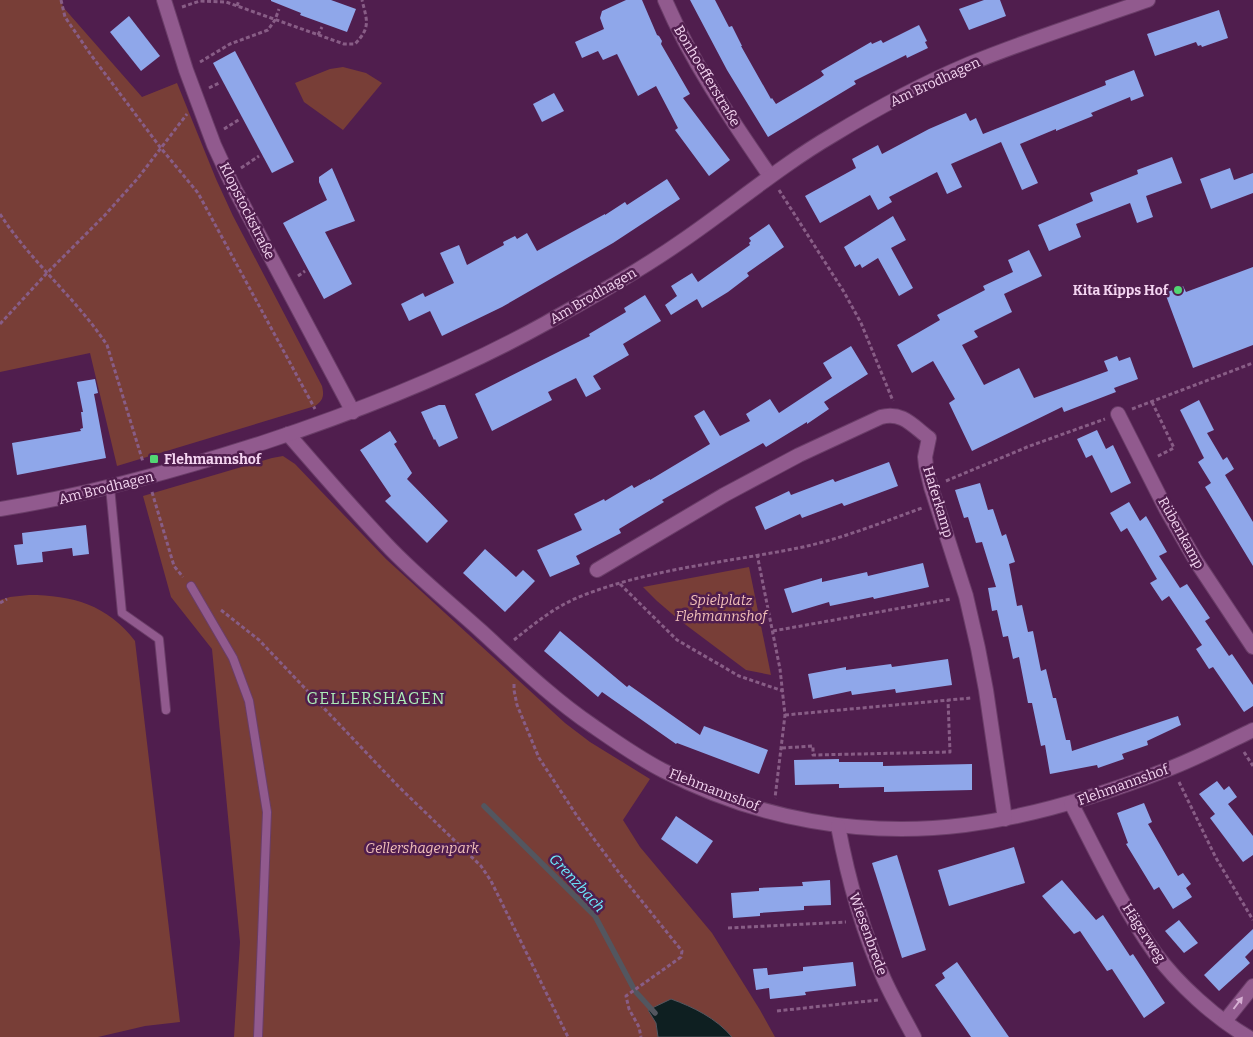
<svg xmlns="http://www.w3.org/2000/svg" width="1253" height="1037" font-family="Bitter,serif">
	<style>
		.green { fill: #783e37 }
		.water { fill: #0e1f21; stroke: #53565f }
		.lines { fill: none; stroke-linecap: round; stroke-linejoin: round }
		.stream { stroke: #53565f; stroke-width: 5.5 }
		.building { fill: #8fa7ea }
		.service-casing { stroke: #6a3d68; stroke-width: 10 }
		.minor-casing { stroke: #6a3d68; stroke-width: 16 }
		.path { stroke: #885d86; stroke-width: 3; stroke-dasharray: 4 2.5; stroke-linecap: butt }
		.service { stroke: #915a8e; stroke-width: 8 }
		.minor { stroke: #915a8e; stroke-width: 14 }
		.oneway { fill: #d6b0d3 }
		.poi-dot { fill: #52d673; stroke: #501e4e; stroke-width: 2 }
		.labels { text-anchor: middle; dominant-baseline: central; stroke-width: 5; stroke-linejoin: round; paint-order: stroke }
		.street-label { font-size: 14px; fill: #f4d5f1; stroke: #501e4e }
		.poi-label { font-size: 14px; font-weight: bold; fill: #f4d5f1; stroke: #501e4e; text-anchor: end }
		.park-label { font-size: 14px; font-style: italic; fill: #f2c1b9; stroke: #501e4e }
		.water-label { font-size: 15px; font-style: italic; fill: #6becff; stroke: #501e4e }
		.quarter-label { font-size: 16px; letter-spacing: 1px; fill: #adeeb7; stroke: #501e4e }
	</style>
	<rect width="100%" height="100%" fill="#501e4e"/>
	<g class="green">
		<path d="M0,0H61L63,7L142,97L177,83L216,179L233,216L322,386C324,395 324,400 315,406L117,466L90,353L0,372Z"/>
		<path d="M343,67L366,73L382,83L343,130L304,102L295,83L330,69Z"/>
		<path d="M283,456L295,464L386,559L565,723L590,742L650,779L623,820L640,847L712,933L760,1010L775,1037H234L240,942L212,649L171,597L143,496L272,458Z"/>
		<path d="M749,567L771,675L746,670L678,619L657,601L643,587Z"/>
		<path d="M29,595C72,595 108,605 135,641L180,1022L145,1026L98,1037H0V600L10,597Z"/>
	</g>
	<path class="water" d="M671,999C693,1007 716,1018 732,1037H658L656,1023L648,1010Z"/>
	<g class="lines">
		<path class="stream" d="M484,806L595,916L635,991L655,1013"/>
	</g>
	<g class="building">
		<path d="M271,0H331L356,9L347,32L300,15L301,13L271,1Z"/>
		<path d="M626,0H642L657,35L659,36L662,41L661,44L690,94L683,98L730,160L709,176L675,130L678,128L656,86L638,96L617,54L603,60L598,51L582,58L575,42L604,29L600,18L602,11Z"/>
		<path d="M690,0H715L729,27L732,26L742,46H741L771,99L772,98L776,104L820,78L824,75L821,71L871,42L872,44L881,40L883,43L919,25L927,41L925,42L928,48L907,58L906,55L854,81L856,84L768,137L727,70Z"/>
		<path d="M984,0H1000L1006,16L969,30L959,9Z"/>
		<path d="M1219,10L1228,38L1202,47L1201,45L1198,46L1196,42L1155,56L1147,34Z"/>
		<path d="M129,16L160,56L141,71L110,32Z"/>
		<path d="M235,51L294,162L272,173L213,63Z"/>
		<path d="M1134,70L1144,96L1131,101L1130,97L1091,113L1093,116L1056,131V129L1020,144L1038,183L1022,190L1001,142L951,164L962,187L947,194L937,172L889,197L892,202L878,210L870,195L820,223L805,196L856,168L852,159L878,145L882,154L929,129L966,113L970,121L976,118L983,134L1106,85L1105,81Z"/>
		<path d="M554,93L564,111L542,122L533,104Z"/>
		<path d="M1172,157L1182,183L1146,196L1153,217L1137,223L1130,203L1076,224L1081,237L1049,251L1038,225L1093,201L1090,193L1138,174L1137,170Z"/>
		<path d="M332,168L355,221L325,232L352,284L324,299L283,223L327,200L319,182V177Z"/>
		<path d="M1230,168L1234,180L1253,173V193L1211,209L1200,179Z"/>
		<path d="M667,179L680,199L613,243L502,307L442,336L430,311L409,321L401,304L423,293L425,297L454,283L440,253L459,245L467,265L504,245L503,242L515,236L517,239L527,233L537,251L605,214V215L625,202L627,205Z"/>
		<path d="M893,216L906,240L891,248L913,288L899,296L878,258L862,268L860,264L855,267L844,247Z"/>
		<path d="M769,224L784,247L747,273L749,276L728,292L702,308L697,299L671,315L665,305L677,296L671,286L692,273L698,282L750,245L749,243L751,241L749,238Z"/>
		<path d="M1029,250L1042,276L1004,294L1012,312L974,331L978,337L962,345L984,385L1019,368L1034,398L1108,371L1104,361L1117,356L1119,361L1130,357L1138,379L1114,388L1116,392L1064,412L1062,407L972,451L949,403L955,399L933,361L912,373L897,345L940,320L937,315L985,290L983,286L1013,272L1008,260Z"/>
		<path d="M1253,267V345L1193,368L1165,293L1183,286L1186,292Z"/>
		<path d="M645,295L661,321L623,344L629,355L593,376L601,389L586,397L576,378L548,392L552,400L492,431L475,394L590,336L589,334L626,312L624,308Z"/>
		<path d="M851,346L868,374L824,402L829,409L807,424V422L766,447L763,443L662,500L664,502L619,529L621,533L576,556L580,564L550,577L537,550L582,530L574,514L604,499L605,501L632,485L634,488L650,479V480L710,444L694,416L704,410L720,436L750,421L746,414L770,399L779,413L832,378L823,363Z"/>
		<path d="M95,379L98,393L94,394L106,458L17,475L12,443L81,431L80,429L83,428L81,412H83L77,382Z"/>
		<path d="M1199,400L1214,430L1207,433L1223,460L1227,457L1234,469L1225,475L1253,522V566L1205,487L1211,483L1198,462L1204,458L1180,410Z"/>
		<path d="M439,405H445L458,438L439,447L435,439L434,440L421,412Z"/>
		<path d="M1097,430L1106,449L1113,445L1131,483L1111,493L1092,455L1086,458L1077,439Z"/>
		<path d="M390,431L397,442L394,444L412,473L407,479L448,521L427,543L385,501L391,496L360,450Z"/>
		<path d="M889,462L898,486L844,506L842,503L802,518L800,514L765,530L755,507L789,491L791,495L833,479L835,482Z"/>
		<path d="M980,483L988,510L993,509L1002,536L1006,534L1015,562L1009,564L1017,606L1022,605L1028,632L1033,631L1041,671L1046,669L1053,698H1056L1066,740H1070L1072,751L1178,716L1181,725L1147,741L1148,745L1122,754L1124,759L1098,768L1097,765L1050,774L1045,745L1041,746L1032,703H1028L1019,657L1013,659L1008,636L1003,637L997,610L992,611L988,588L996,587L982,542L976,543L968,517L964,518L955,490Z"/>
		<path d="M1129,502L1140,521L1146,516L1167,552L1159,556L1180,588L1187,584L1210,618L1205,621L1229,656L1232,654L1253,685V706L1244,712L1213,667L1209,669L1196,649L1202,645L1169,596L1162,601L1150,583L1157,579L1127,528L1121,532L1110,513Z"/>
		<path d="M86,525L89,554L73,556L72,548L42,552L43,562L17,565L14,545L23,544L22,533Z"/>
		<path d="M485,549L516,577L523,570L535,581L505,612L463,573Z"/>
		<path d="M923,563L929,587L874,599L873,597L830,606L829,602L792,613L784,589L822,578V582L867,572L868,576Z"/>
		<path d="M560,631L627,687L629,685L700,735L704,726L768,750L759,774L677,743L676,744L602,692L598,697L544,651Z"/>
		<path d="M948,659L952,685L896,693L895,689L852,695L851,691L813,699L808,674L846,667V670L891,664L892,667Z"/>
		<path d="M839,759V762H883V766L972,764V790L884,792V787L839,788V784L795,785L794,760Z"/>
		<path d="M1217,781L1224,790L1229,786L1237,797L1228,804L1253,836V855L1243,862L1210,818L1215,814L1199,794Z"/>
		<path d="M1144,803L1152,822L1148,824L1178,876L1183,873L1191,884L1186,888L1192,897L1173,909L1159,887L1154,890L1126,844L1128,843L1117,813Z"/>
		<path d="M676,816L713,841L697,864L661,839Z"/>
		<path d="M1014,847L1025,883L949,906L938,870Z"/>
		<path d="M897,855L926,950L902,958L872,863Z"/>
		<path d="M830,880L831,905L804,906V910L760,913V916L733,918L731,893L759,891V888L803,886L802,882Z"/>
		<path d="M1062,880L1096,920L1103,915L1130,956L1133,954L1165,1003L1144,1018L1112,969L1107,971L1080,931L1074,934L1042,896Z"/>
		<path d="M1179,920L1198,943L1184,953L1165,931Z"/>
		<path d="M1253,929V949L1245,957L1250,963L1219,991L1204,975Z"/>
		<path d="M853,962L856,986L805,992L806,995L770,999L769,988L756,990L753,969L767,968L768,975L803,971V967Z"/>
		<path d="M957,962L1009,1037H971L935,985L945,978L942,973Z"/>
	</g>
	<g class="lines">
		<g class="service-casing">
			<g id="service">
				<path d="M110,487L122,613L159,639L166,710"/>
				<path d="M191,586L233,658L249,701L267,812L258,1037"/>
			</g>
		</g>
		<g class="minor-casing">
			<g id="minor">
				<path d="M164,0L186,70L214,145L232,184L353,412"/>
				<path d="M665,0C692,63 731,119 770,176"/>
				<path d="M1118,414L1166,509L1196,561L1253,647"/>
				<path d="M288,434C320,471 352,508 386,544C415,575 449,602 481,631C517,664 553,699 593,726C616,742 640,759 664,771C757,819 862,838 965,825C1036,816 1105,794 1171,768C1199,757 1226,743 1253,730"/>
				<path d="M0,509C90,495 178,470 265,442C362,410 456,373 546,323C592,297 639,271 682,241C733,206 780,166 833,135C874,110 924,83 969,64C1027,40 1088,21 1148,0"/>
				<path d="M597,570L724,495L799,455L881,417C902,411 913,426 929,438L925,457L926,466L931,487L966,596L978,648L986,690L1005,819"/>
				<path d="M1071,803C1097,853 1122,907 1155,953C1178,984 1215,1018 1248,1037"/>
				<path d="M838,826C848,879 862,930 884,979C893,999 904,1018 914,1037"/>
				<path d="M1225,1021L1253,986"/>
			</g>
		</g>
		<g class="path">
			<path d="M61,0L65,17L91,55L160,147L198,193L315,409"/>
			<path d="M237,6L239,0"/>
			<path d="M182,7L200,1L226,2L344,44H355C371,27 367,21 362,0"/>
			<path d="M318,35L322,27"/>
			<path d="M200,62L230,44L268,30L275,20L279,9"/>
			<path d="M209,88L219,83"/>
			<path d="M224,129L240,119"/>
			<path d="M241,168L259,156"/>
			<path d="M779,190L844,292L861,323L893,401"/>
			<path d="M0,214C31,262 76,298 107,345L143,462"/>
			<path d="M298,276L305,271"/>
			<path d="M0,324L47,273L105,215L138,178L187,114"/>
			<path d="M1152,402L1174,448L1156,457"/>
			<path d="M1132,409L1253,363"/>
			<path d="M946,481L1027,447L1105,419"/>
			<path d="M152,492L174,566L183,577"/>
			<path d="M757,554L780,669L785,715L775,798"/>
			<path d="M620,584L677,640L739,676L783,691"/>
			<path d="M0,603L7,599"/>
			<path d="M221,610L259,640L399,787L481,866L491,881L568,1037"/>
			<path d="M773,631L951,599"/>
			<path d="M514,640C535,623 557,605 584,595C654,568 730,562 803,547C844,538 883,522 922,508"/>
			<path d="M514,684V690L517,705L539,758L577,816L620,874L682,951L681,957L626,996L629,1009L639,1027L641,1037"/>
			<path d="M785,715L971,698"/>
			<path d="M782,748L813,746V755L950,752L948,700"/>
			<path d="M1244,752L1253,766"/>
			<path d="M1179,782L1216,858L1253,920"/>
			<path d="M728,928L846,922"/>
			<path d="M777,1011L878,1000"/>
		</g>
		<use href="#service" class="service"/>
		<use href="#minor" class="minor"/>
	</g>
	<defs><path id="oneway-solid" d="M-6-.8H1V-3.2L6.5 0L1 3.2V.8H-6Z" transform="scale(1.25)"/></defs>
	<use class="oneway" href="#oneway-solid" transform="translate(1238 1003) rotate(-53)"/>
	<g class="poi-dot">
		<circle cx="1178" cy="290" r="5"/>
		<rect x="149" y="454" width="10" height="10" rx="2.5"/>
	</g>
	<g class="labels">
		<g class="street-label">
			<text transform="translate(707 76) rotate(59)">Bonhoefferstraße</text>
			<text transform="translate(935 82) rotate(-25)">Am Brodhagen</text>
			<text transform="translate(247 211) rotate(63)">Klopstockstraße</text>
			<text transform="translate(593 296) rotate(-30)">Am Brodhagen</text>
			<text transform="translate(106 488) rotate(-14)">Am Brodhagen</text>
			<text transform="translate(938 502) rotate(73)">Haferkamp</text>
			<text transform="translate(1181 533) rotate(61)">Rübenkamp</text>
			<text transform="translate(1123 785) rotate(-20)">Flehmannshof</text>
			<text transform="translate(714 790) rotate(21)">Flehmannshof</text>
			<text transform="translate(1144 933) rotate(57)">Hägerweg</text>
			<text transform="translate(868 934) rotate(70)">Wiesenbrede</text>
		</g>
		<g class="poi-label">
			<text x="1168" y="290">Kita Kipps Hof</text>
			<text x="164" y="459" text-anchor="start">Flehmannshof</text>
		</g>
		<g class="park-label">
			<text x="721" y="600">Spielplatz<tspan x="721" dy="16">Flehmannshof</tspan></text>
			<text x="422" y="848">Gellershagenpark</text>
		</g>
		<g class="water-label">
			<text transform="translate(577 883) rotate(47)">Grenzbach</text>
		</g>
		<g class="quarter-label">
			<text x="376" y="698">GELLERSHAGEN</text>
		</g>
	</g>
</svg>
